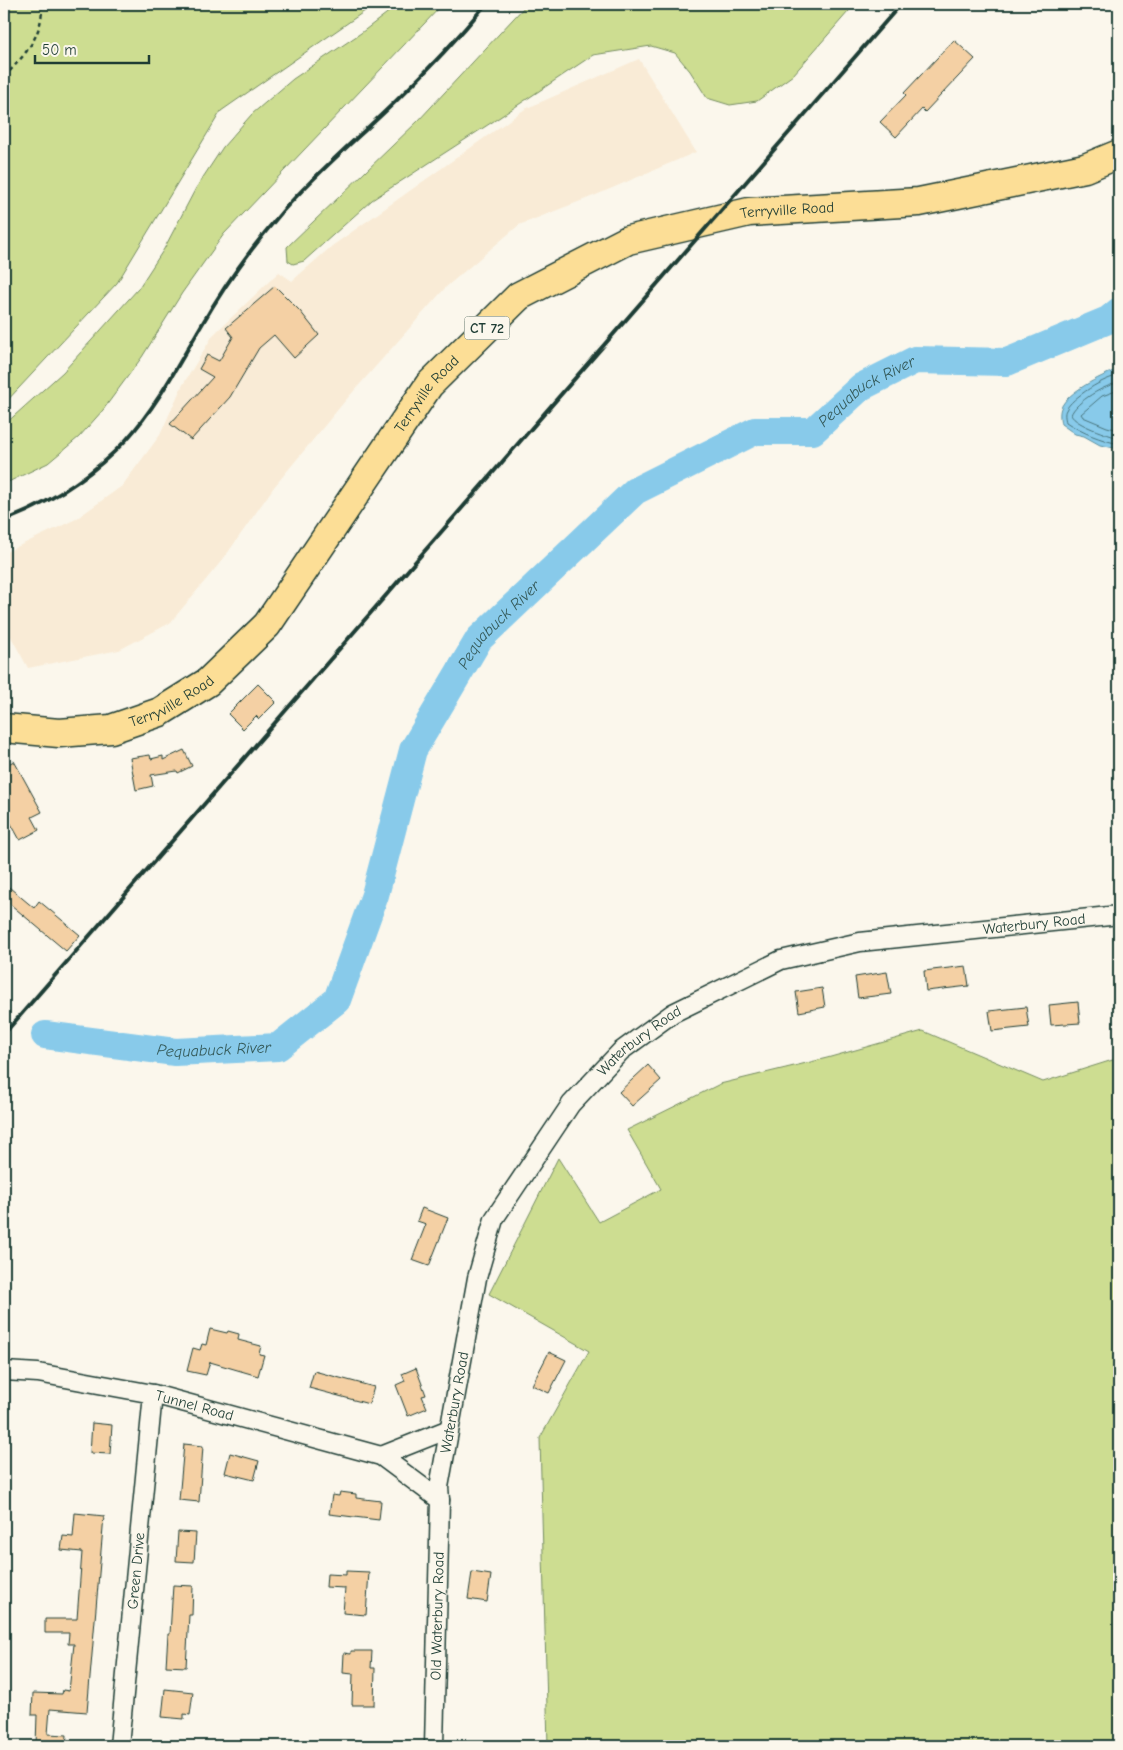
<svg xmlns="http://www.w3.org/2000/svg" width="1123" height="1750" font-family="'Comic Neue',sans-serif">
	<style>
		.built { fill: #f9ebd6 }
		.green { fill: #cddd91; stroke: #768d62 }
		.water { fill: #88caea; stroke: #5e92a1 }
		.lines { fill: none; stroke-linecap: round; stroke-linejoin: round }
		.shore { stroke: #49757d; stroke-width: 1 }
		.river { stroke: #88caea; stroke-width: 28 }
		.building { fill: #f4d0a4; stroke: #1f3d34 }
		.minor-casing { stroke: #1f3d34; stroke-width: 21 }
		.trunk-casing { stroke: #1f3d34; stroke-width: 31 }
		.path { stroke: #1f3d34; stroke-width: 2.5; stroke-dasharray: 4 4; stroke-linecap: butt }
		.minor { stroke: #fbf7ec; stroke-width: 18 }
		.trunk { stroke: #fcde96; stroke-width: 28 }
		.rail { stroke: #1f3d34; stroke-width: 4 }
		.labels { text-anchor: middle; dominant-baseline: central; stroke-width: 4; stroke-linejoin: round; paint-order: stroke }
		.shield { fill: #fbf7ec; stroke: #61756b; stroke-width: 1 }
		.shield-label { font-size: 14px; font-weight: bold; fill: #1f3d34 }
		.street-label { font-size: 15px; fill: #1f3d34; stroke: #fbf7ec }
		.water-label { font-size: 16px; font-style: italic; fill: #345958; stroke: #fbf7ec }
	</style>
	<rect width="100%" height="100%" fill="#fbf7ec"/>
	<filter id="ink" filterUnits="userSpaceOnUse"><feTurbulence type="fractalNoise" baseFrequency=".02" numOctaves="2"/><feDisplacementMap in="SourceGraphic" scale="10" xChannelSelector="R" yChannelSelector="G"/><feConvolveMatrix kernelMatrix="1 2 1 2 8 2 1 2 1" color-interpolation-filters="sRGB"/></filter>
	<g filter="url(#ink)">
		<path class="built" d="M639,59L696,152L596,195L519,225L446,287L345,401L274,487L224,558L170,623L119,650L28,668L4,624V553L76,519L122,486L160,435L181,388L213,335L279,272L292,281L332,246L525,109Z"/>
		<g class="green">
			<path d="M4,4H375L221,111L117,283L4,404Z"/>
			<path d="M399,4H443L224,234L182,293L142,357L103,410L79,437L48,463L4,484V425L63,372L138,289L164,249L196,188L223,147L252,114L293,79L361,33Z"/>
			<path d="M527,4H855L793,75L757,101L730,105L707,98L690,71L675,53L651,46L593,55L500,117L372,200L304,261L293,264L288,261L287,247L418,121Z"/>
			<path d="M923,1031L1043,1082L1119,1058V1746H548L540,1438L589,1351L489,1294L558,1158L599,1222L661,1189L627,1130L720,1084L827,1058Z"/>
		</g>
		<path class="water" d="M1116,370L1119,373V449L1100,445L1084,436L1075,434L1061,424C1060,419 1059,413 1061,408C1067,392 1101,376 1116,370Z"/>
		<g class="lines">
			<g class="shore">
				<path d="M1119,376C1106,376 1071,398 1066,410C1064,413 1065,418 1066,422C1082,433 1101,440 1119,444"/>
				<path d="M1119,383C1106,384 1075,402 1071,415C1076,425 1108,435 1119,438"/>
				<path d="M1119,390L1102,396L1081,414L1083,417L1107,427L1119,430"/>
			</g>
			<path class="river" id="s1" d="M45,1035L175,1052L278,1047L337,1000L375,895L413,750L479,639L635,491L755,431H813L861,387L915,360L1007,362L1108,320L1119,311"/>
		</g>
		<g class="building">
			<path d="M954,40L975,59L925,112L922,109L896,137L880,122L906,95L904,93Z"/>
			<path d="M275,286L300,311L319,335L294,358L274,335L259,348L230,397L191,440L170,424L213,377L199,369L207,355L219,361L233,337L226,328Z"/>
			<path d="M258,684L276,702L259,719L256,716L243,729L228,714Z"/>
			<path d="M184,750L192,766L178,773L177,771L151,775L153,786L136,790L130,758L150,755L151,759L163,756V760Z"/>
			<path d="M14,761L42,812L32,817L39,830L20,840L4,811V766Z"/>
			<path d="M4,883L34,908L39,901L80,935L66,951L4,899Z"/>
			<path d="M966,966L969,986L926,991L924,971Z"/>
			<path d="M887,972L891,994L858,998L855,977Z"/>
			<path d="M822,988L825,1007L799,1012L796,992Z"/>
			<path d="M1078,1002L1080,1023L1051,1025L1049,1005Z"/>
			<path d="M1026,1007L1029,1027L992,1031L989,1011Z"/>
			<path d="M648,1065L661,1080L632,1106L619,1092Z"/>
			<path d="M422,1208L448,1218L429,1266L412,1260L426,1224L417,1221Z"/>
			<path d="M210,1329L227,1333L228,1331L239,1334L238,1340L261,1346L259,1354L264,1355L258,1376L210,1362L206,1375L187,1371L193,1348L200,1350L202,1344L206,1345Z"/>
			<path d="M549,1352L566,1360L549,1393L532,1385Z"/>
			<path d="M416,1368L426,1395L422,1396L427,1408L408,1416L396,1385L405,1381L402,1374Z"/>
			<path d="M314,1371L374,1387L369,1404L309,1388Z"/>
			<path d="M92,1423L112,1425L110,1454L90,1453Z"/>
			<path d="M184,1444L203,1446L199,1502L179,1500Z"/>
			<path d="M230,1453L259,1461L254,1480L225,1473Z"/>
			<path d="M340,1492L356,1494V1498L381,1501L379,1520L329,1514L332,1495L339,1496Z"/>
			<path d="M75,1513L104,1516L87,1712L50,1709L48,1734L67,1735L66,1746L36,1745L37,1715H32L33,1693L62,1694L63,1690L69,1691L74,1644H68L69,1633H45V1619H77L82,1552L61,1550L63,1536L73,1537Z"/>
			<path d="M178,1532L196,1533L194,1562L176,1561Z"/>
			<path d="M346,1571L369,1572L366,1615L343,1613L345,1588L326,1587L327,1574L346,1575Z"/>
			<path d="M472,1572L491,1575L487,1602L468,1599Z"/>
			<path d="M173,1585L193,1586L192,1615H189L186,1667L166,1666L168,1634H170Z"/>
			<path d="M351,1651H372L371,1668H375L374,1705H352L353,1674L343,1673L344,1653L351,1654Z"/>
			<path d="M165,1689L193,1692L190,1715L184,1714V1719L162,1717Z"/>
		</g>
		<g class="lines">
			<g class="minor-casing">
				<g id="minor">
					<path id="s2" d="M4,1371L38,1373L153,1394L381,1456L440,1500"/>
					<path d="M381,1456L449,1429"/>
					<path id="s3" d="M119,1746L153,1394"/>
					<path id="s4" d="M434,1746L440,1500L439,1487L477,1278L494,1219L571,1104L621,1051L673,1013L781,960L860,942L1119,915"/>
				</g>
			</g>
			<g class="trunk-casing">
				<g id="trunk">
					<path id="s5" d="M4,728L59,733L111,729L160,712L208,682L267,625L429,385L519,296L628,240L749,212L919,202L1085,168L1119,154"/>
				</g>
			</g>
			<path class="path" d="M4,77C25,55 43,36 42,4"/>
			<use href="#minor" class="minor"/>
			<use href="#trunk" class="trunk"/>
			<g class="rail">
				<path d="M4,521C50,503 92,476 126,440C157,406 178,365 201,326C224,286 251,248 282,212C317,172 358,138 396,101C428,70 458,38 486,4"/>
				<path d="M4,1034L901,4"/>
			</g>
		</g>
	</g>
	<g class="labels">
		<rect class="shield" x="464.5" y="316.5" width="45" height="23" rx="4"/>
		<g class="shield-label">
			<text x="487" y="328">CT 72</text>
		</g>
		<g class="street-label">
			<text stroke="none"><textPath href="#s5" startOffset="999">Terryville Road</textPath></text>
			<text stroke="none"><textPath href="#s5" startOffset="579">Terryville Road</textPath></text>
			<text stroke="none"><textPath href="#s5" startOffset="174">Terryville Road</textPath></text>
			<text stroke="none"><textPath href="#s4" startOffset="1185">Waterbury Road</textPath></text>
			<text stroke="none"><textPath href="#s4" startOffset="765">Waterbury Road</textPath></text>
			<text stroke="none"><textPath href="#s4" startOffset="345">Waterbury Road</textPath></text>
			<text stroke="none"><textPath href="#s2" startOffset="194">Tunnel Road</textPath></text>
			<text stroke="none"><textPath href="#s3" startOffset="176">Green Drive</textPath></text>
			<text stroke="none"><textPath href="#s4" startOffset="130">Old Waterbury Road</textPath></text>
		</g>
		<g class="water-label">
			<text stroke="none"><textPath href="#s1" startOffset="1175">Pequabuck River</textPath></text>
			<text stroke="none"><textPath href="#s1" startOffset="724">Pequabuck River</textPath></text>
			<text stroke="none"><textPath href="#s1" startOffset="170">Pequabuck River</textPath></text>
		</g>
	</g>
	<rect width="1123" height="1750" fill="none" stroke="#fbf7ec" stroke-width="20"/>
	<rect x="10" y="10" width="1103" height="1730" fill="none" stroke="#1f3d34" stroke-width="2" filter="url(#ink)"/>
	<path d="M35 55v8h114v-8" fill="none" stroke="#1f3d34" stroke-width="2.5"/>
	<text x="42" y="55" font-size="15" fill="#1f3d34" stroke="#fbf7ec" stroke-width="4" paint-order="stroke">50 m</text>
</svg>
